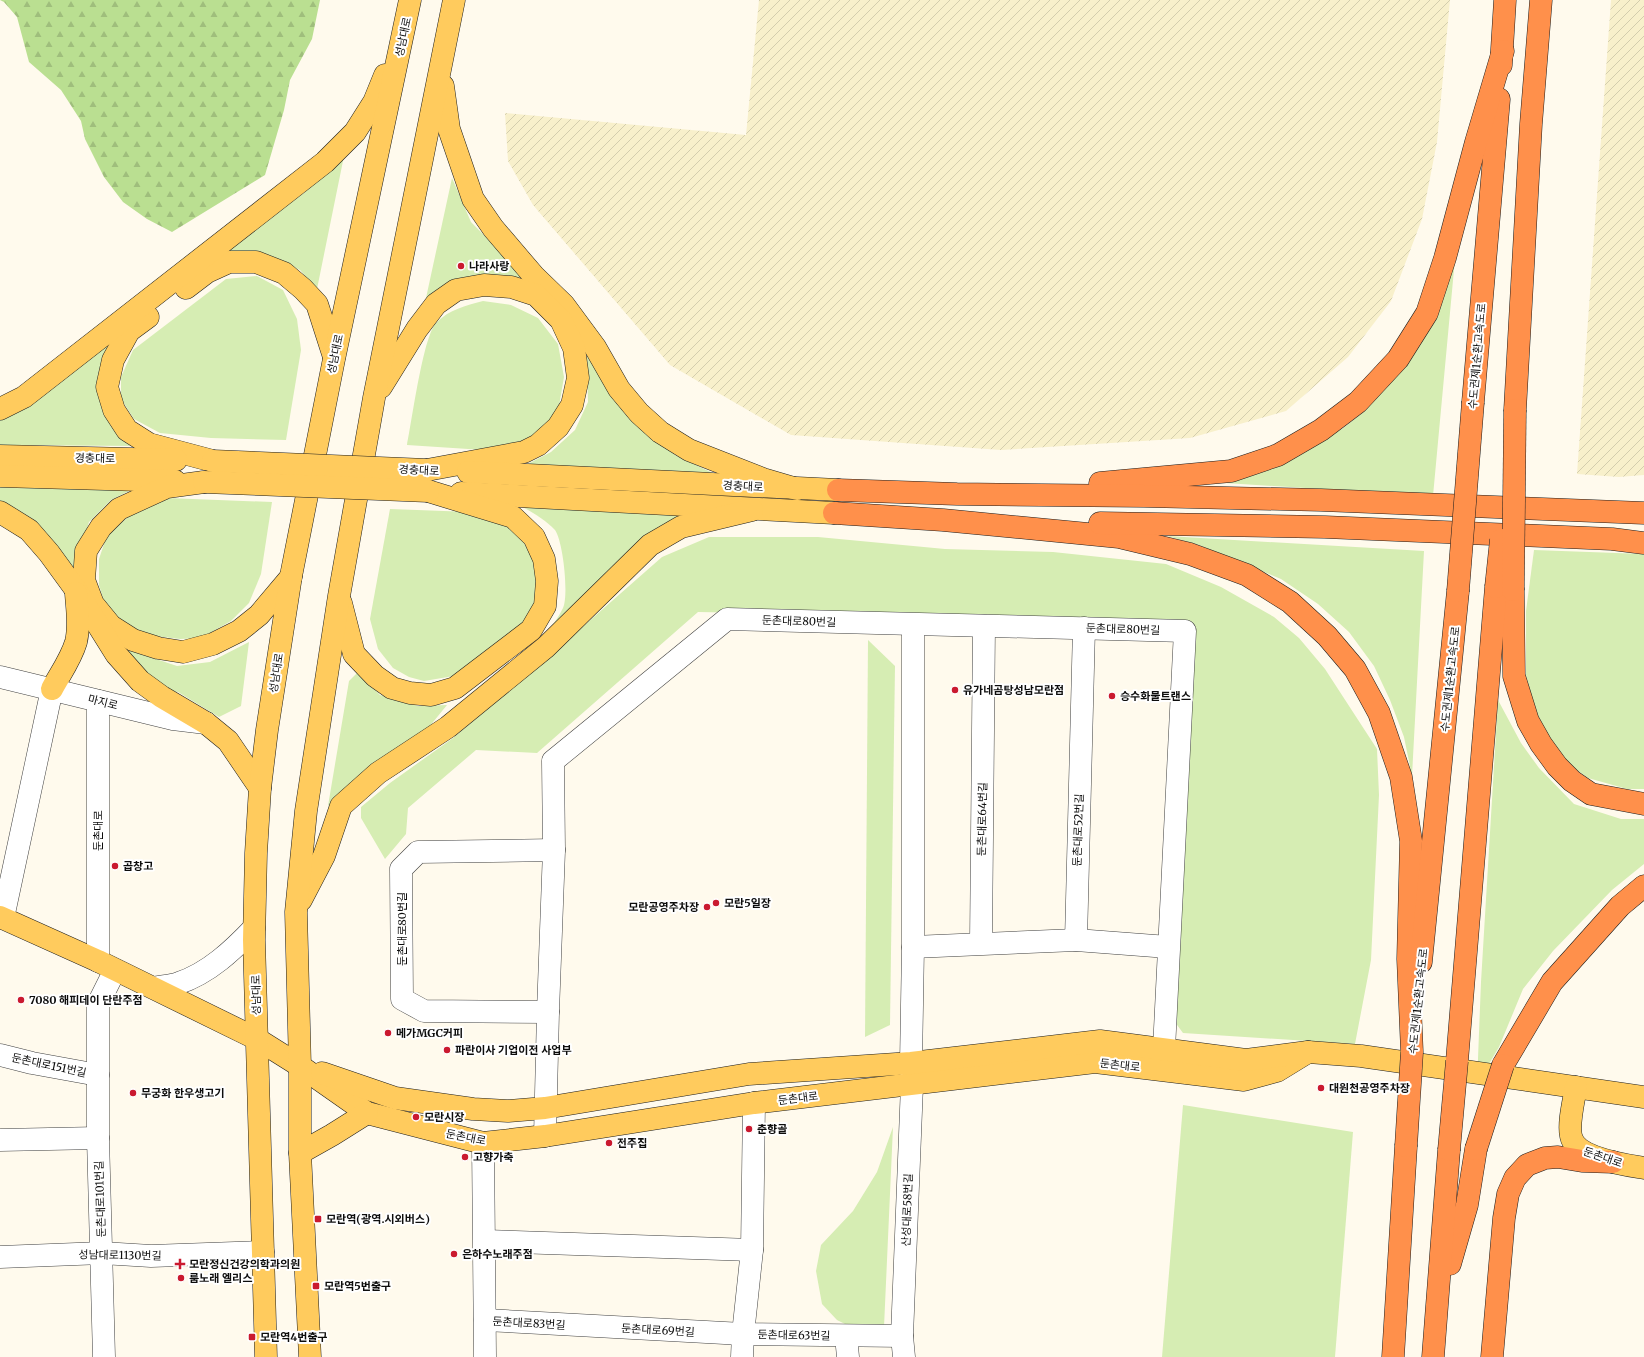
<svg xmlns="http://www.w3.org/2000/svg" width="1644" height="1357" font-family="Merriweather,'Noto Sans KR',serif">
	<style>
		.farmland { fill: url(#farmland-furrows) }
		.green { fill: #d6edb3 }
		.forest { fill: url(#forest-firs) }
		.lines { fill: none; stroke-linecap: round; stroke-linejoin: round }
		.minor-casing { stroke: #404040; stroke-width: 23 }
		.major-casing { stroke: #1e1e1e; stroke-width: 23 }
		.highway-casing { stroke: #1e1e1e; stroke-width: 23 }
		.minor { stroke: #fff; stroke-width: 22 }
		.major { stroke: #ffcb5d; stroke-width: 22 }
		.highway { stroke: #ff904b; stroke-width: 22 }
		.major-bridge-casing { stroke: #1e1e1e; stroke-width: 23; stroke-linecap: butt }
		.highway-bridge-casing { stroke: #1e1e1e; stroke-width: 23; stroke-linecap: butt }
		.major-bridge { stroke: #ffcb5d; stroke-width: 22 }
		.highway-bridge { stroke: #ff904b; stroke-width: 22 }
		.poi-dot { fill: #ca192f; stroke: #fff; stroke-width: 1.5 }
		.labels { text-anchor: middle; dominant-baseline: central; stroke-width: 4; stroke-linejoin: round; paint-order: stroke }
		.street-label { font-size: 11px; fill: #0d0d0d; stroke: #fff }
		.poi-label { font-size: 11px; font-weight: bold; fill: #0d0d0d; stroke: #fff; text-anchor: start }
	</style>
	<defs>
		<pattern id="farmland-furrows" width="10" height="10" patternUnits="userSpaceOnUse"><rect width="10" height="10" fill="#f8f0cb"/><path d="M-1 1l2-2M0 10L10 0M9 11l2-2" fill="none" stroke="#d3cdad"/></pattern>
		<pattern id="forest-firs" width="22" height="20" patternUnits="userSpaceOnUse"><rect width="22" height="20" fill="#badf91"/><path d="M5 1l3.5 6h-7zM16 11l3.5 6h-7z" fill="#9fbe7c"/></pattern>
	</defs>
	<rect width="100%" height="100%" fill="#fffaed"/>
	<g class="farmland">
		<path d="M759,0H1450L1437,142L1422,219L1391,301L1348,357L1286,411L1190,438L1001,450L791,435L670,365L533,205L508,161L505,113L746,135Z"/>
		<path d="M1611,0H1644V475L1619,477L1577,474Z"/>
	</g>
	<g class="green">
		<path d="M344,156L317,289L300,270L277,259L214,260L242,237L304,193Z"/>
		<path d="M452,178L471,222L533,285L448,282L426,298Z"/>
		<path d="M1456,248L1433,496L1225,483L1264,469L1342,429L1366,410L1419,347L1441,303Z"/>
		<path d="M257,276L283,290L297,319L301,350L286,440L211,438L160,433L134,419L121,399V377L133,350L226,279Z"/>
		<path d="M483,301L511,305L538,318L558,344L564,377L559,406L545,429L526,442L499,451L407,445C412,421 423,337 436,323C450,309 465,306 483,301Z"/>
		<path d="M110,339L101,379L135,446L0,445V418Z"/>
		<path d="M587,356L625,414L675,455L725,479L520,468L551,452L575,430L588,402Z"/>
		<path d="M0,485L139,486L111,500L89,522L80,553V592L0,502Z"/>
		<path d="M167,498L272,502L261,574L249,603L231,621L201,638L180,639L155,636L123,625L107,612L99,585V559L107,535L135,511Z"/>
		<path d="M517,504L696,515L543,639C549,629 558,619 563,608C569,595 563,541 555,530C545,519 530,511 517,504Z"/>
		<path d="M390,509L471,512L510,527L524,543L536,565L540,594L531,619L454,676L424,681L409,677L393,668L378,649L370,619Z"/>
		<path d="M1167,536L1424,551L1412,776L1404,737L1390,700L1374,666L1349,632L1318,604L1281,579L1199,545Z"/>
		<path d="M709,537H818L945,549L1053,552L1166,564L1221,587L1274,617L1299,638L1325,669L1377,749L1379,795L1371,960L1355,1044L1183,1033L1169,1014L1185,621L698,612L537,753L476,750L408,808L406,834L385,859L361,818V807L390,783L453,738L554,652L662,557Z"/>
		<path d="M1534,550L1644,554V789H1627L1588,778L1559,757L1537,717L1526,675V611Z"/>
		<path d="M111,638L138,653L177,666L210,662L249,642L241,706L219,717L178,692L148,688Z"/>
		<path d="M868,640L895,666L890,1025L865,1037Z"/>
		<path d="M358,672L380,695L418,706L447,705L420,738L364,772L328,806L349,681Z"/>
		<path d="M1498,700L1521,743L1539,768L1574,804L1621,819H1644V864L1612,890L1553,951L1523,989L1499,1047L1477,1084L1481,982Z"/>
		<path d="M1183,1105L1353,1132L1335,1357H1162Z"/>
		<path d="M893,1127L884,1327L847,1325L837,1320L822,1304L816,1271L821,1245L853,1211L877,1172Z"/>
	</g>
	<path class="forest" d="M0,0H320L312,39L290,80L284,110L265,175L172,232L147,219L123,202L104,177L85,139L81,121L61,90L29,62L17,17L4,2Z"/>
	<g class="lines">
		<g class="minor-casing">
			<g id="minor">
				<path d="M0,677L173,719L206,723"/>
				<path d="M98,701V961"/>
				<path d="M3,918L52,689"/>
				<path d="M1076,940L1084,628"/>
				<path d="M981,943L984,626"/>
				<path d="M913,947L1076,940L1168,947"/>
				<path d="M154,988C162,986 171,986 179,983C209,973 233,950 254,928"/>
				<path d="M548,1012L424,1011L402,999L401,869L418,852L554,850"/>
				<path d="M0,1055L32,1063L98,1075"/>
				<path d="M545,1136L548,1012L554,850L553,761L727,619L1185,631L1164,1049"/>
				<path d="M0,1140L98,1138"/>
				<path d="M483,1143L485,1357"/>
				<path d="M485,1241L752,1250"/>
				<path d="M0,1257L102,1253L151,1256L263,1252"/>
				<path d="M485,1320L743,1334L902,1336"/>
				<path d="M846,1336L848,1357"/>
				<path d="M104,1357L98,1138V1004L115,970"/>
				<path d="M742,1357L743,1334L752,1250L754,1103"/>
				<path d="M904,1357L902,1336L912,1085L911,1063L913,947V625"/>
			</g>
		</g>
		<g class="major-casing">
			<g id="major">
				<path d="M443,86L449,129L473,199L493,228L534,276L564,305L595,347L619,389L639,413L660,432L689,450L763,479L797,489"/>
				<path d="M186,288L207,272L229,262H256L284,273L303,289L317,304L334,357"/>
				<path d="M148,317L129,331L113,360L107,387L114,410L127,430L149,444L213,461"/>
				<path d="M381,387L417,329L436,304L456,290L484,285L511,287L536,295L561,320L574,348L578,378L572,405L558,427L538,445L524,452L427,470"/>
				<path d="M0,409L24,397L325,162L355,132L374,102L385,75"/>
				<path d="M0,456L176,460"/>
				<path d="M468,472L838,490"/>
				<path d="M0,476L175,481"/>
				<path d="M204,482L167,487L119,509L101,527L86,551L84,580L93,604L111,626L133,640L158,648L183,652L213,644L239,631L259,615L291,577"/>
				<path d="M461,493L834,513"/>
				<path d="M0,512L29,530L49,553L76,590L116,654L140,681L162,697L206,723L228,741L260,788"/>
				<path d="M341,603L354,654L375,676L392,688L410,693L431,695L455,688L531,630L545,606L547,581L544,559L534,537L513,517L428,491"/>
				<path d="M52,689C60,674 71,659 76,642C80,626 77,609 76,593"/>
				<path d="M301,900L324,856L341,806L378,773L448,727L546,647L650,545L681,527L752,510"/>
				<path d="M0,917L98,961L257,1039L300,1066L367,1113L483,1143L545,1136L754,1103L1095,1062L1244,1080L1277,1071L1308,1052"/>
				<path d="M322,1073L395,1098L473,1109L508,1111L545,1108L749,1074L911,1063L1100,1041L1246,1060L1308,1052L1361,1056L1644,1097"/>
				<path d="M1576,1087C1574,1100 1568,1123 1571,1136C1575,1158 1626,1165 1644,1168"/>
				<path d="M300,1153L332,1135L367,1113"/>
				<path d="M266,1357L254,940L256,853L260,788L267,730L291,576L334,359L410,0"/>
				<path d="M310,1357L300,1153V1066L296,912L306,811L339,596L374,398L454,0"/>
			</g>
		</g>
		<g class="highway-casing">
			<g id="highway">
				<path d="M1501,65L1505,0"/>
				<path d="M1473,402L1499,99"/>
				<path d="M1515,410L1531,124L1541,0"/>
				<path d="M1100,483L1231,471L1278,455L1321,430L1358,402L1398,359L1427,313L1445,258L1476,142L1503,51"/>
				<path d="M838,490L957,494L1144,496L1321,500L1644,513"/>
				<path d="M834,513L943,520L1119,537L1190,554L1247,575L1290,602L1327,636L1355,669L1379,713L1401,777L1411,841L1408,959L1412,1052"/>
				<path d="M1100,523L1325,527L1612,539L1644,543"/>
				<path d="M1513,590L1514,676L1528,721L1541,744L1557,766L1572,781L1591,794L1644,804"/>
				<path d="M1421,962L1458,591"/>
				<path d="M1457,1061L1496,587"/>
				<path d="M1503,1065L1552,982L1620,906L1644,886"/>
				<path d="M1450,1264L1467,1205L1476,1149"/>
				<path d="M1393,1357L1406,1146"/>
				<path d="M1433,1357L1449,1150"/>
				<path d="M1492,1357L1504,1218L1508,1194L1515,1178L1527,1165L1545,1158L1558,1157L1582,1161L1613,1162"/>
			</g>
		</g>
		<use href="#minor" class="minor"/>
		<use href="#major" class="major"/>
		<use href="#highway" class="highway"/>
		<g class="major-bridge-casing">
			<g id="major-bridge">
				<path d="M213,461L427,470"/>
				<path d="M204,482L428,491"/>
			</g>
		</g>
		<g class="highway-bridge-casing">
			<g id="highway-bridge">
				<path d="M1496,587L1501,540"/>
				<path d="M1513,590L1515,410"/>
				<path d="M1458,591L1473,402"/>
				<path d="M1406,1146L1412,1052"/>
				<path d="M1476,1149L1503,1065"/>
				<path d="M1449,1150L1457,1061"/>
			</g>
		</g>
		<use href="#major-bridge" class="major-bridge"/>
		<use href="#highway-bridge" class="highway-bridge"/>
	</g>
	<g class="poi-dot">
		<circle cx="461" cy="266" r="4"/>
		<circle cx="955" cy="690" r="4"/>
		<circle cx="1112" cy="696" r="4"/>
		<circle cx="115" cy="866" r="4"/>
		<circle cx="716" cy="903" r="4"/>
		<circle cx="707" cy="907" r="4"/>
		<circle cx="21" cy="1000" r="4"/>
		<circle cx="388" cy="1033" r="4"/>
		<circle cx="447" cy="1050" r="4"/>
		<circle cx="1321" cy="1088" r="4"/>
		<circle cx="133" cy="1093" r="4"/>
		<circle cx="416" cy="1117" r="4"/>
		<circle cx="749" cy="1129" r="4"/>
		<circle cx="609" cy="1143" r="4"/>
		<circle cx="465" cy="1157" r="4"/>
		<rect x="314" y="1215" width="8" height="8" rx="2"/>
		<circle cx="454" cy="1254" r="4"/>
		<path d="M178 1258h4v4h4v4h-4v4h-4v-4h-4v-4h4z"/>
		<circle cx="181" cy="1278" r="4"/>
		<rect x="312" y="1282" width="8" height="8" rx="2"/>
		<rect x="248" y="1333" width="8" height="8" rx="2"/>
	</g>
	<g class="labels">
		<g class="street-label">
			<text transform="translate(403 37) rotate(-78)">성남대로</text>
			<text transform="translate(335 354) rotate(-78)">성남대로</text>
			<text transform="translate(1477 356) rotate(-85)">수도권제1순환고속도로</text>
			<text transform="translate(95 458) rotate(1)">경충대로</text>
			<text transform="translate(419 470) rotate(3)">경충대로</text>
			<text transform="translate(743 486) rotate(3)">경충대로</text>
			<text transform="translate(799 621) rotate(2)">둔촌대로80번길</text>
			<text transform="translate(1123 629) rotate(2)">둔촌대로80번길</text>
			<text transform="translate(276 673) rotate(-81)">성남대로</text>
			<text transform="translate(1450 679) rotate(-84)">수도권제1순환고속도로</text>
			<text transform="translate(103 702) rotate(14)">마지로</text>
			<text transform="translate(982 819) rotate(-89)">둔촌대로64번길</text>
			<text transform="translate(1078 830) rotate(-88)">둔촌대로52번길</text>
			<text transform="translate(98 831) rotate(-90)">둔촌대로</text>
			<text transform="translate(402 929) rotate(-90)">둔촌대로80번길</text>
			<text transform="translate(256 995) rotate(-91)">성남대로</text>
			<text transform="translate(1418 1001) rotate(-84)">수도권제1순환고속도로</text>
			<text transform="translate(49 1065) rotate(12)">둔촌대로151번길</text>
			<text transform="translate(1120 1065) rotate(6)">둔촌대로</text>
			<text transform="translate(798 1098) rotate(-7)">둔촌대로</text>
			<text transform="translate(466 1137) rotate(11)">둔촌대로</text>
			<text transform="translate(1603 1157) rotate(19)">둔촌대로</text>
			<text transform="translate(100 1199) rotate(-92)">둔촌대로101번길</text>
			<text transform="translate(907 1210) rotate(-88)">산성대로58번길</text>
			<text transform="translate(120 1255) rotate(1)">성남대로1130번길</text>
			<text transform="translate(529 1323) rotate(3)">둔촌대로83번길</text>
			<text transform="translate(658 1330) rotate(3)">둔촌대로69번길</text>
			<text transform="translate(794 1335) rotate(1)">둔촌대로63번길</text>
		</g>
		<g class="poi-label">
			<text x="469" y="266">나라사랑</text>
			<text x="963" y="690">유가네곰탕성남모란점</text>
			<text x="1120" y="696">승수화물트랜스</text>
			<text x="123" y="866">곱창고</text>
			<text x="724" y="903">모란5일장</text>
			<text x="699" y="907" text-anchor="end">모란공영주차장</text>
			<text x="29" y="1000">7080 해피데이 단란주점</text>
			<text x="396" y="1033">메가MGC커피</text>
			<text x="455" y="1050">파란이사 기업이전 사업부</text>
			<text x="1329" y="1088">대원천공영주차장</text>
			<text x="141" y="1093">무궁화 한우생고기</text>
			<text x="424" y="1117">모란시장</text>
			<text x="757" y="1129">춘향골</text>
			<text x="617" y="1143">전주집</text>
			<text x="473" y="1157">고향가축</text>
			<text x="326" y="1219">모란역(광역.시외버스)</text>
			<text x="462" y="1254">은하수노래주점</text>
			<text x="189" y="1264">모란정신건강의학과의원</text>
			<text x="189" y="1278">룸노래 엘리스</text>
			<text x="324" y="1286">모란역5번출구</text>
			<text x="260" y="1337">모란역4번출구</text>
		</g>
	</g>
</svg>
